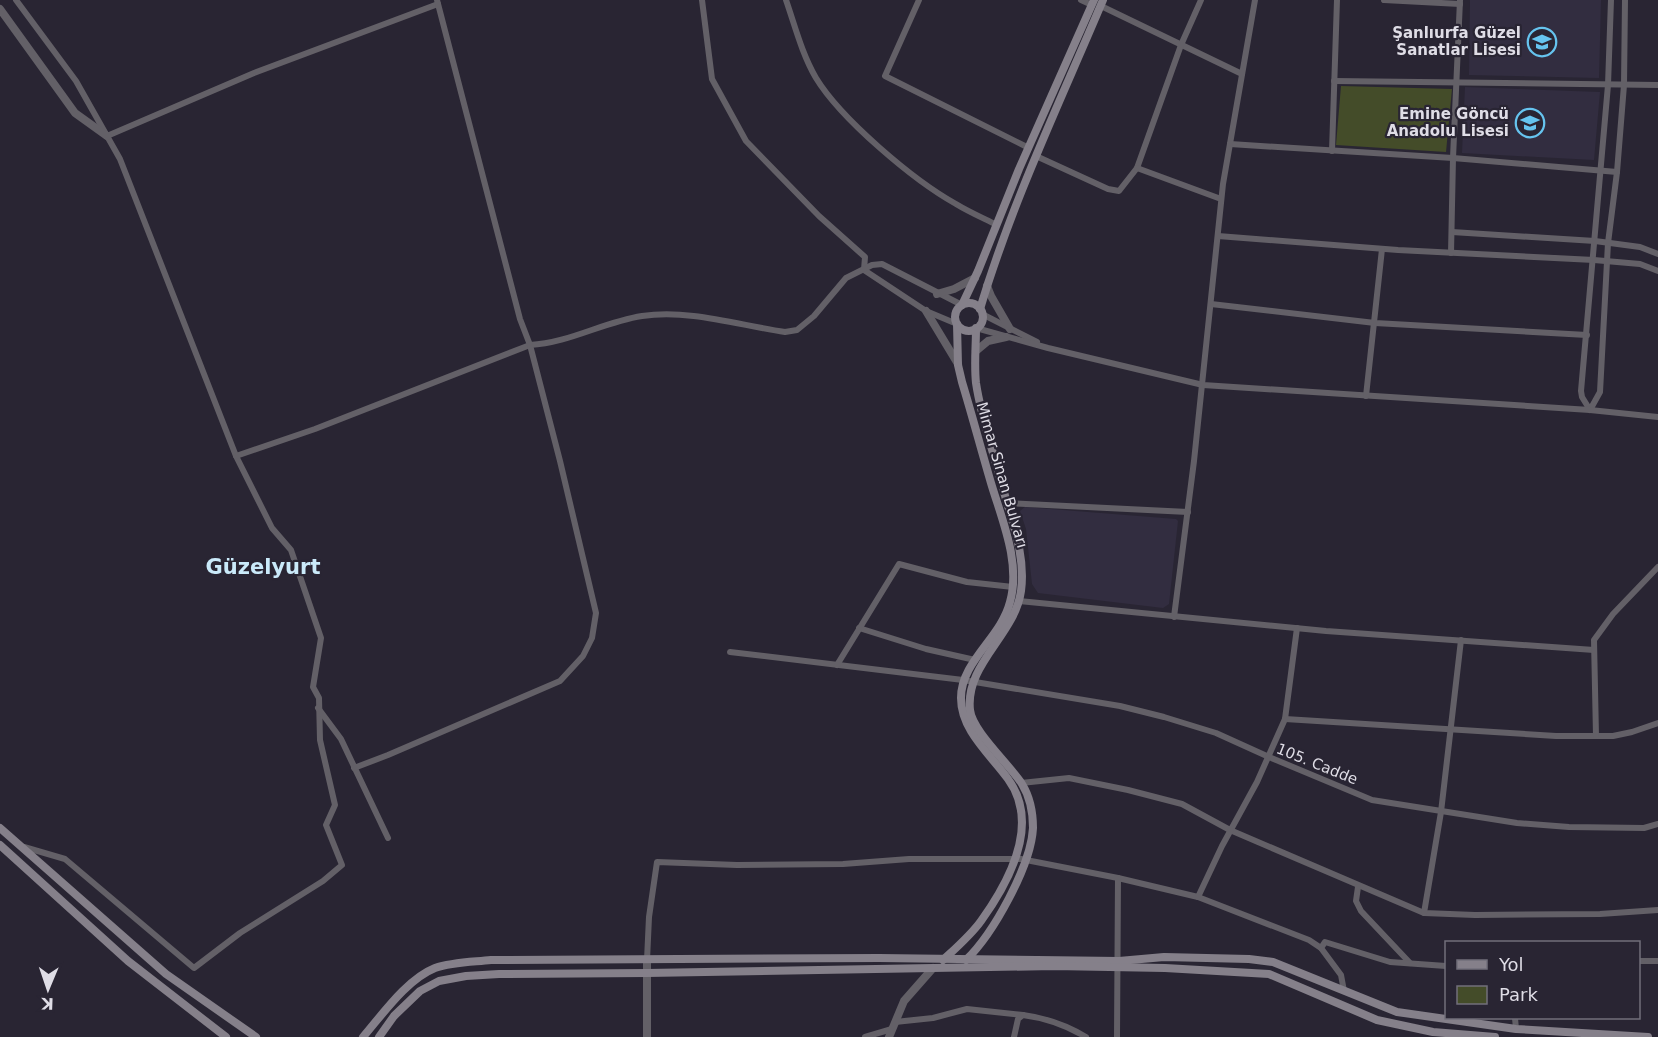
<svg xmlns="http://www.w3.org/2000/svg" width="1658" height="1037" font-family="'DejaVu Sans',sans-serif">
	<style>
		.built { fill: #322d40 }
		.green { fill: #444c29 }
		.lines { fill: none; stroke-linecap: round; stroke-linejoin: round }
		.minor { stroke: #636067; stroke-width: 6 }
		.tertiary { stroke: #636067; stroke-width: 8 }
		.secondary { stroke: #85808a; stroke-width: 8 }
		.labels { text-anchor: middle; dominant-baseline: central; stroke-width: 4.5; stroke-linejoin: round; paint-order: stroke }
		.poi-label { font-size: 15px; font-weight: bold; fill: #dfdde6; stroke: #292533; text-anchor: end }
		.street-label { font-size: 15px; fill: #dfdde6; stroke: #292533 }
		.district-label { font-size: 21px; font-weight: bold; fill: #caeafa; stroke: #292533 }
	</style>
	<rect width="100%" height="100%" fill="#292533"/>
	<g class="built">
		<path d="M1470,0H1601L1599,78L1469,75Z"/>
		<path d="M1465,87L1600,92L1594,160L1462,153Z"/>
		<path d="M1025,507L1176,519L1178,521L1169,604L1163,608L1038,593L1032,584L1026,529L1020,511Z"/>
	</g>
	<path class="green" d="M1341,86L1452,89L1446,152L1336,145Z"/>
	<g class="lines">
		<g class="minor">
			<path d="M16,0L76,81L120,159L236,456L272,528L291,550L321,638L313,687L319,698L320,740L335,805L326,825L342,865L323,881L240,933L194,968L65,859L24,847"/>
			<path d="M702,0L712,79L746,141L819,216L865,257L864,270"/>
			<path d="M786,0C795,26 802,54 816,78C841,119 913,180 956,204C969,212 983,218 997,225"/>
			<path d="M919,0L885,76L1029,148"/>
			<path d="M1081,0L1092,5"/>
			<path d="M1384,0L1460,4"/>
			<path d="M1611,0L1608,85L1581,391L1582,397L1590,410L1600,392L1608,243L1617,172L1624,85L1625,0"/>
			<path d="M1101,6L1242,74"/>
			<path d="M1334,81L1658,85"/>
			<path d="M107,136L254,73L438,4"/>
			<path d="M1230,144L1453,158L1617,172"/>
			<path d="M1332,151L1337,0"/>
			<path d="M1036,156L1108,189L1119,191L1137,168L1181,45L1201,0"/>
			<path d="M1137,168L1221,199"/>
			<path d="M1452,232L1595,241L1640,247L1658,254"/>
			<path d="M1218,236L1398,250L1594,260L1640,264L1658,271"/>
			<path d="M1451,253L1453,158L1460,0"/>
			<path d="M864,270L926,311L957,324"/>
			<path d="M1211,304L1375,323L1587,335"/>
			<path d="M982,314L1037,342"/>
			<path d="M976,328L1048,348L1203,385L1590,410L1658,417"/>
			<path d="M1366,396L1382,249"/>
			<path d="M236,456L315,429L530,345C569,343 603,322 642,316C689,309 738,325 785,332L797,330L814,316L846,278L872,265L882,264L962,305"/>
			<path d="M1006,503L1188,512"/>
			<path d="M1019,601L1326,631L1594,650"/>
			<path d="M1174,617L1194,461L1223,184L1255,0"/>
			<path d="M859,628L926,649L975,660"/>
			<path d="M730,652L963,680L1120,706L1164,717L1216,733L1269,757L1372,800L1517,823L1569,827L1644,828L1658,824"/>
			<path d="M837,665L899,564L967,582L1013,587"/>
			<path d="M318,708L341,739L388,838"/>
			<path d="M1285,719L1556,736H1613L1632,732L1658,723"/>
			<path d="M1596,736L1594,640L1613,614L1658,567"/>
			<path d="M354,768L388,755L560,681L583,656L592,638L596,613L560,461L530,345L520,319L437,0"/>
			<path d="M1021,783L1069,778L1128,790L1182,804L1230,830L1424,913L1475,915L1600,914L1658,910"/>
			<path d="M1358,887L1356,901L1361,911L1410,963"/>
			<path d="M1198,897L1222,846L1257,782L1285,719L1297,628"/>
			<path d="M1424,913L1441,812L1461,640"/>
			<path d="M647,960L649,917L657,862L737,865L843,864L909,859H1021L1118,878L1198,897L1309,940L1321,948"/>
			<path d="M1638,961H1658"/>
			<path d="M1344,991L1341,975L1321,948L1325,942L1390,962L1446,966"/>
			<path d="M1515,1018L1516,1029"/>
			<path d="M895,1022L933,1018L967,1009L1023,1015"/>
			<path d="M865,1037L892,1029"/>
			<path d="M1014,1037L1018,1019L1023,1015C1046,1018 1066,1025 1086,1037"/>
			<path d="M1117,1037L1118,878"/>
		</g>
		<g class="tertiary">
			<path d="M0,9L75,113L107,136"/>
			<path d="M987,286L991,296L1010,329"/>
			<path d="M937,294L954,289L975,278"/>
			<path d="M926,311L958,364"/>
			<path d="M976,351L988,341L1006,337"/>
			<path d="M647,1037V960"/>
			<path d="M889,1037L904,1001L933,968"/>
		</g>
		<g class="secondary">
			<circle cx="969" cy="317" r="14"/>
			<path d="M962,305L978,271L1019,169L1094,0"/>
			<path d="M980,309C1012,202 1060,102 1103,0"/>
			<path d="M0,828L166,974L256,1037"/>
			<path d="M0,845L128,961L226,1037"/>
			<path d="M943,960C956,948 971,935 981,921C1009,882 1041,824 1008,779C991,755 961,731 961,698C961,661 1001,638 1010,602C1021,563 1002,520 991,483C981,449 972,415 962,382L958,365L957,324"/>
			<path d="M966,960C993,934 1031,866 1033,828C1033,812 1030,797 1022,784C1010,765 972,731 970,710C965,664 1015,635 1021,591C1026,554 1011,519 1002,485C993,451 981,417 976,383C974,365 976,346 976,328"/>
			<path d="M363,1037C382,1015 407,979 435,968C452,962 472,962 491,960L879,958L1119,961L1164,957L1249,959L1273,962L1397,1012L1516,1029L1648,1037"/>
			<path d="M379,1037L394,1016L420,991L439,981L466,976L499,974L647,973L1054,966L1165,968L1269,974L1377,1020L1433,1032L1495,1037"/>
		</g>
	</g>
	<defs>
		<g id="school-ring" transform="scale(1.5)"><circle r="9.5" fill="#292533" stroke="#66c4ef" stroke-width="1.5"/><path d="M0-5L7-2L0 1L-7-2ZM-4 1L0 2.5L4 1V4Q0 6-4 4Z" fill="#66c4ef"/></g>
	</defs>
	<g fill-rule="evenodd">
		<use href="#school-ring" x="1542" y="42"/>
		<use href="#school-ring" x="1530" y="123"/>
	</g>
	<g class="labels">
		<g class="poi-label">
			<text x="1521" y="33">Şanlıurfa Güzel<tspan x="1521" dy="17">Sanatlar Lisesi</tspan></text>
			<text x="1509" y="114">Emine Göncü<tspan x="1509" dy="17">Anadolu Lisesi</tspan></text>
		</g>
		<g class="street-label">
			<text transform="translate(1002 475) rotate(74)">Mimar Sinan Bulvarı</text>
			<text transform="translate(1317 764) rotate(22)">105. Cadde</text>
		</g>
		<g class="district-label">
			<text x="263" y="567">Güzelyurt</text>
		</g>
	</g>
	<rect x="1445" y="941" width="195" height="78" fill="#292533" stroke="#726f7b" stroke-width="1.5"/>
	<rect x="1457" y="960" width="30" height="9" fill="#85808a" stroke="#726f7b" stroke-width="1.5"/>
	<text x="1499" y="971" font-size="18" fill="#dfdde6">Yol</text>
	<rect x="1457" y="986" width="30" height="18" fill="#444c29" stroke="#726f7b" stroke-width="1.5"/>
	<text x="1499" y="1001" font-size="18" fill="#dfdde6">Park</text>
	<g transform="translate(48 989) rotate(182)" stroke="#292533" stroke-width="4.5" paint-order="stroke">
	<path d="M0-4.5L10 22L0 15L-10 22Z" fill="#dfdde6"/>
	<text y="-9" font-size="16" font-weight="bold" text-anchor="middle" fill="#dfdde6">K</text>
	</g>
</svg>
